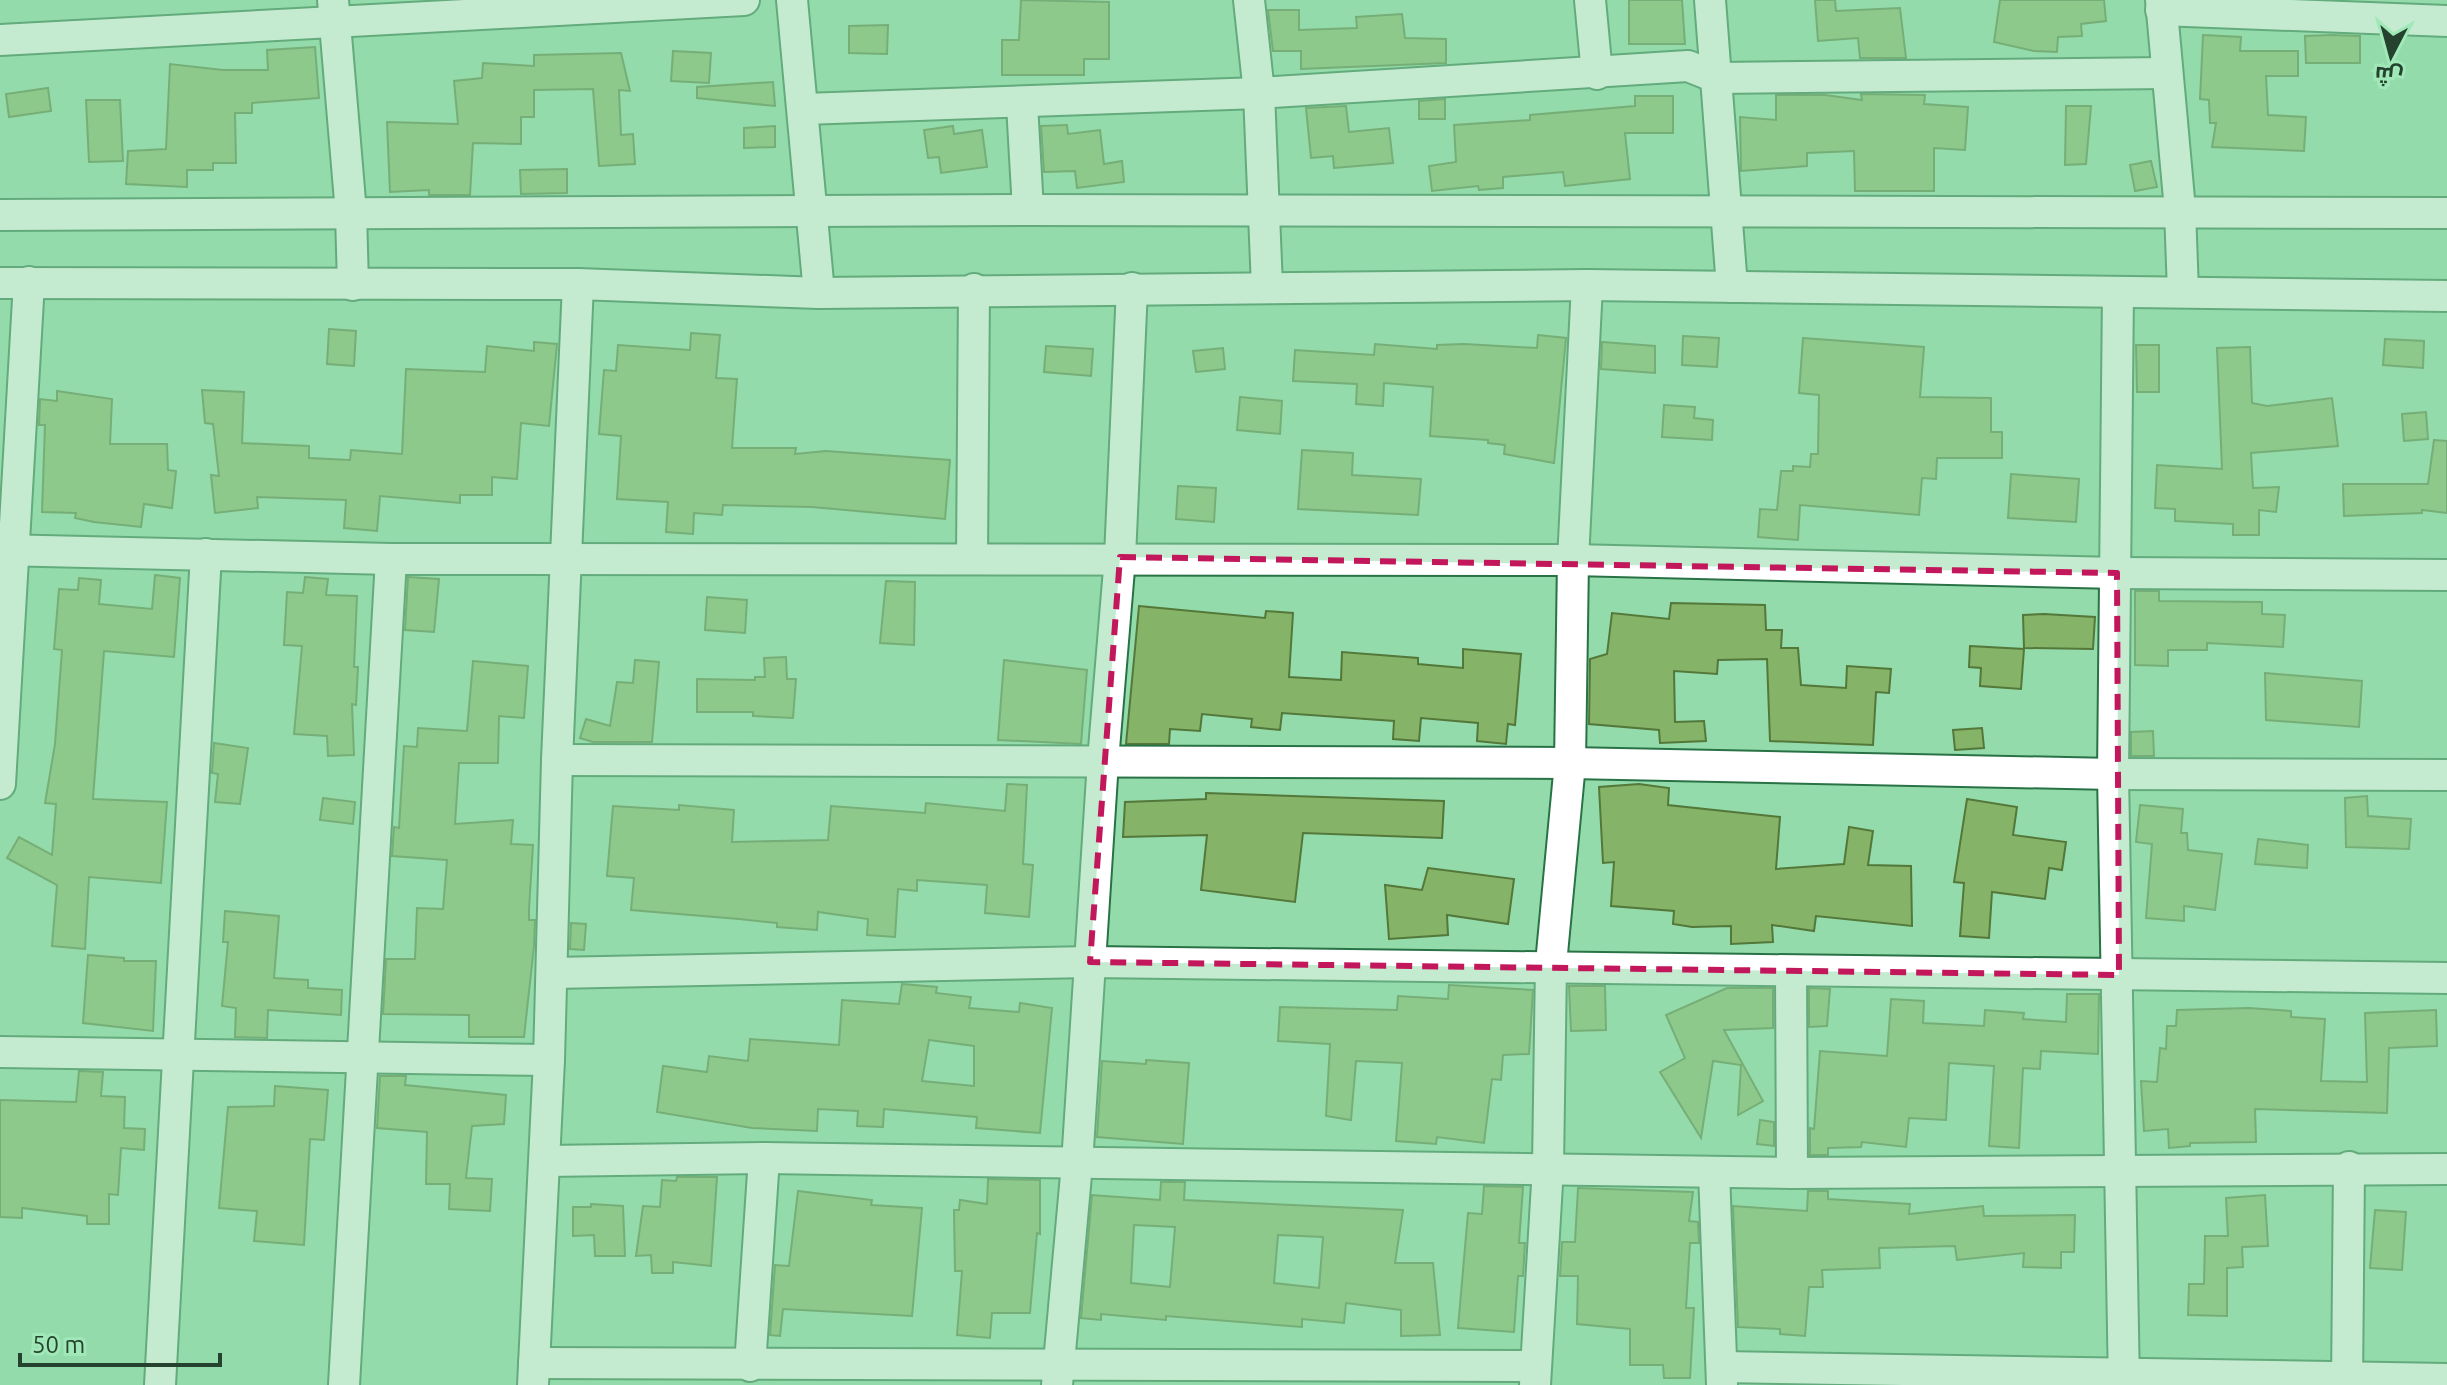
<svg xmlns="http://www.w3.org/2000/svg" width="2447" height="1385" font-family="Ubuntu,Cairo,sans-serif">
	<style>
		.building { fill: #85b367; stroke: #53783a; stroke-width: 2; fill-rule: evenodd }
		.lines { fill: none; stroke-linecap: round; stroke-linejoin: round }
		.minor-casing { stroke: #297246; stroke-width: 34 }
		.minor { stroke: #fff; stroke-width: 30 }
		.marked { fill: none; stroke: #c2185b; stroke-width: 6; stroke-dasharray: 16 10; stroke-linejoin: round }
	</style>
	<rect width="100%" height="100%" fill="#93dbaa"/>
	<g class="building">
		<path d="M1021,0L1109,2V59H1084V75H1002V40H1019Z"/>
		<path d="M1629,0H1682L1685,44H1629Z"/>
		<path d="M1815,0H1835L1836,11L1900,8L1906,58H1860L1858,38L1818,41Z"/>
		<path d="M2000,0H2104L2106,21L2081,24L2082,36L2058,37L2057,52L2034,51L1994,42Z"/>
		<path d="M1268,10H1299V30L1357,28L1356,17L1402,14L1405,38L1446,39V63L1301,69V51H1273Z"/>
		<path d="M888,25L887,54L849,53V26Z"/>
		<path d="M2203,35L2241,37L2240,51H2298V76H2266L2268,115L2306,117L2304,151L2212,147L2216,123H2210L2209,100L2200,99Z"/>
		<path d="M2332,35L2360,36V63H2306L2305,36Z"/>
		<path d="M315,47L319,98L252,103V113H235L236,163H213V170H187V187L126,184L128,151L166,149L170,64L223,70H268L267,50Z"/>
		<path d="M673,51L711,53L709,83L671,81Z"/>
		<path d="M621,53L630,91L619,90L621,135L633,134L635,164L599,166L593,89L534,90V117H521V144L473,143L470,195H429V190L390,192L387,122L458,124L454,81L482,78L483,63L534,66V55Z"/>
		<path d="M773,82L775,106L697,98V87Z"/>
		<path d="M48,88L51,111L9,117L6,94Z"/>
		<path d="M1861,94L1925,95L1924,104L1968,107L1965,150L1934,148V191H1855L1854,151L1807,153V166L1741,171L1740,117L1776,120V95H1825L1862,100Z"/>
		<path d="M1635,96H1673V133H1625L1630,179L1565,186L1563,172L1503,177V188L1479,190L1478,186L1432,191L1429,166L1456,162L1454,125L1530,120V115L1635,106Z"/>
		<path d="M1445,99V119H1419V101Z"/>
		<path d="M86,100H120L123,161L89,162Z"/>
		<path d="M1346,106L1349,132L1389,128L1393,163L1334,168L1333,156L1311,158L1306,108Z"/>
		<path d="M2066,106H2091L2086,164L2065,165Z"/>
		<path d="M1067,125L1068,134L1100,130L1104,164L1122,161L1124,182L1077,188L1075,171L1044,172L1041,126Z"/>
		<path d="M775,126V147L744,148V128Z"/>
		<path d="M953,126L954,134L982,130L987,167L941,173L939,157L928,158L924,130Z"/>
		<path d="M2151,161L2157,187L2135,191L2130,165Z"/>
		<path d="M567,169V193L521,194L520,170Z"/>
		<path d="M329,329L356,331L354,366L327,364Z"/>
		<path d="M691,333L720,335L716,378L737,379L732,448H796L795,454L826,451L950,460L945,519L812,507L723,505L722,515L694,513L693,534L666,532L668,502L617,499L621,436L599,434L604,370L616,371L618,345L690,350Z"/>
		<path d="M1538,335L1566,338L1554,463L1504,454L1505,445L1488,443V440L1430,436L1433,387L1384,383L1383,406L1356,404L1357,384L1293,381L1295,350L1374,355L1375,344L1437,349V345L1464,344L1537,348Z"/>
		<path d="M1683,336L1719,338L1717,367L1682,365Z"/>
		<path d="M1803,338L1924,347L1920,397L1991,398V432H2002V458H1937L1936,479L1922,478L1919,515L1800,505L1798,540L1758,537L1760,509L1777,510L1781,471H1793V466L1810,467L1811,454H1818L1819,395L1799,393Z"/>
		<path d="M2385,339L2424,341L2423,368L2383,365Z"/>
		<path d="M534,342L557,344L549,426L521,423L517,479L492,477V495H460V503L380,496L377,531L344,528L346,500L257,497L258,508L215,513L211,475L219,476L213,424L205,423L202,390L244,392L242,443L309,446V458L350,460L351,450L402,454L406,369L485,372L487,346L534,351Z"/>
		<path d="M1602,342L1655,346V373L1601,369Z"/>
		<path d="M2136,345H2159V392H2137Z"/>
		<path d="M1046,346L1093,349L1091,376L1044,372Z"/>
		<path d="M2250,347L2252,403L2267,406L2332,398L2338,446L2251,453L2253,488L2279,487L2276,512L2259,510V535H2233V524L2175,521V509L2155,508L2157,465L2222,469L2217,348Z"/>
		<path d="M1223,348L1225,369L1196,372L1193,351Z"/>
		<path d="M57,391L112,399L110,444H167L168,470L176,471L172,508L144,504L141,527L94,522L75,518L76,513L42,512L45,425H39L40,399L57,401Z"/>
		<path d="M1240,397L1282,401L1280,434L1237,430Z"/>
		<path d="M1664,405L1695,407L1694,418L1713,420L1712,440L1662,437Z"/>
		<path d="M2426,412L2428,439L2404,441L2402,414Z"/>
		<path d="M2434,440L2447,441V513L2422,510V513L2344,516L2343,484H2428Z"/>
		<path d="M1302,450L1353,453L1352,475L1421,479L1418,515L1298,509Z"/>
		<path d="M2011,474L2079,479L2076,522L2008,518Z"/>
		<path d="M1178,486L1216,488L1214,522L1176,519Z"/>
		<path d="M155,575L180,578L174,657L104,651L93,799L167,802L161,883L89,877L85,949L52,946L57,885L7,858L19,837L52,855L56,804L45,803L55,744L62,650L54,649L59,589L78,590L79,578L101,580L99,604L152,609Z"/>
		<path d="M305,577L328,579L326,595L357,596L354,667H358L356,705L352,704L354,755L328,756L327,736L294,734L302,646L284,645L287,592L303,593Z"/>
		<path d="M408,577L439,579L434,632L405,630Z"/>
		<path d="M886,581L915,582L914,645L880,643Z"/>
		<path d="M2135,591H2159V601L2262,602V614L2285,615L2283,647L2207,643V650H2168V666L2135,665Z"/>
		<path d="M707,597L747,600L745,633L705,630Z"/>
		<path d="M1671,603L1765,605L1766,630H1782L1781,648H1798L1801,685L1846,688L1847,666L1891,669L1889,693L1876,692L1873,745L1770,741L1767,659L1718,660L1717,674L1674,671L1675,722L1704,721L1706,741L1660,743L1659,730L1589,724L1590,659L1607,654L1612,613L1669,619Z"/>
		<path d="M1139,606L1265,618L1266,611L1293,613L1289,677L1341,680L1342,652L1418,658V664L1463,668V649L1521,654L1515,725L1508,724L1506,744L1477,741L1478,723L1421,718L1419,741L1393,739L1394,721L1282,713L1280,730L1251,727L1252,719L1202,714L1200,731L1170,729L1169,744H1126Z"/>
		<path d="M2044,614L2095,617L2093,649L2024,648L2023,615Z"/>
		<path d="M1970,646L2024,649L2021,689L1980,686L1981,668L1969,667Z"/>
		<path d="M786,657L787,679H796L793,718L753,716V712H697V679L755,680V677H765L764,658Z"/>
		<path d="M635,660L659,662L652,742H593L580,738L586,719L610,726L617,682L633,683Z"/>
		<path d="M1004,660L1087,670L1081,744L998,740Z"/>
		<path d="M473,661L528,666L524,718L499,716L498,763H459L455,824L513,820L511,844L533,845L529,909V920H535L534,946L524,1037H469V1015L383,1014L386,959H415L417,908L443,909L447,860L392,856L394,827L399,828L404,746L417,747L418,728L467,731Z"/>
		<path d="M2265,673L2362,681L2359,727L2266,720Z"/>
		<path d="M1982,728L1984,748L1955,750L1953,730Z"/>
		<path d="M2153,731L2154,756H2131V732Z"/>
		<path d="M214,743L248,748L240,804L215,802L218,774L212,773Z"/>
		<path d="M1007,784L1027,785L1023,864L1033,865L1029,917L985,913L987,885L917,880V891L898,889L895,937L867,935L868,919L818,912L817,930L777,927V923L739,919L631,910L634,878L607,876L613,806L679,810V805L734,810L732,842L828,840L831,806L925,813L926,803L1005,811Z"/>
		<path d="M1639,784L1669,788L1668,805L1780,817L1776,869L1844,864L1849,827L1873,831L1868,865L1911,866L1912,926L1816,916L1814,931L1772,925L1773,942L1731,944V926L1692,927L1673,924L1674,911L1611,906L1614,862L1603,863L1599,787Z"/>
		<path d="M1206,793L1444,801L1442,838L1303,833L1295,902L1201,890L1207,835L1123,837L1125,802L1206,799Z"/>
		<path d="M2367,796L2368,816L2411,819L2409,849L2346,847L2345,798Z"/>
		<path d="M323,798L355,802L353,824L320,820Z"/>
		<path d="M1967,799L2017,807L2013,835L2066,842L2062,870L2049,868L2045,899L1992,892L1989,938L1960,936L1964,883L1954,882Z"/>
		<path d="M2140,805L2183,809L2181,833H2187L2188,850L2222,854L2215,910L2184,906V921L2146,918L2152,844L2136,842Z"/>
		<path d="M2258,839L2308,845L2307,868L2255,864Z"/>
		<path d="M1428,868L1514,879L1508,924L1447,915L1448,935L1389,939L1385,885L1422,890Z"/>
		<path d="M225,911L279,916L274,978L308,980V988L342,990L341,1015L268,1010L267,1038L235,1037L236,1008L222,1006L228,942H223Z"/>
		<path d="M571,923L586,924L584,950L570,949Z"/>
		<path d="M88,955L124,958V961H156L153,1031L83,1023Z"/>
		<path d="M902,984L937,987L936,993L971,997L969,1008L1019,1012L1020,1003L1052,1008L1040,1133L976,1128L977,1117L884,1109L883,1127L857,1126L858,1111L818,1109L817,1131L752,1128L657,1112L663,1066L707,1072L709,1056L748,1061L750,1039L839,1045L842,1000L899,1004ZM929,1040L974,1046V1086L922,1081Z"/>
		<path d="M1449,985L1533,990L1529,1054L1503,1055L1501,1080L1492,1079L1484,1143L1437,1137L1436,1144L1396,1141L1402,1063L1356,1061L1351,1120L1326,1116L1330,1044L1278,1041L1280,1007L1397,1010L1398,996L1448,999Z"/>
		<path d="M1569,986H1605L1606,1030L1571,1031Z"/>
		<path d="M1727,988H1773V1028L1724,1030L1763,1101L1738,1115L1741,1065L1713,1061L1701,1138L1660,1072L1685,1058L1666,1015Z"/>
		<path d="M1809,988L1830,989L1827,1026L1809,1027Z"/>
		<path d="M2067,994H2099L2098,1054L2041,1051L2040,1069L2023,1068L2019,1148L1989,1146L1994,1066L1949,1063L1946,1120L1909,1118L1906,1147L1862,1142L1861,1147L1828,1148V1155H1810V1128L1814,1129L1820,1051L1887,1056L1891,999L1924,1001L1923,1023L1984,1026L1985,1010L2024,1013L2023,1019L2066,1022Z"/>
		<path d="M2249,1008L2291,1011V1017L2325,1019L2321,1081L2367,1082L2365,1013L2436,1010L2437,1046L2389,1048L2387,1113L2255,1109L2256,1142L2190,1143V1146L2169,1148L2168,1129L2144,1131L2141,1081L2157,1082L2160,1048L2166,1049L2167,1026H2176L2177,1010Z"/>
		<path d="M1146,1060L1189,1063L1183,1144L1097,1137L1102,1061L1146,1064Z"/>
		<path d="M79,1071L103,1072L101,1096L125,1097L124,1128L145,1129L144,1150L121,1148L118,1195L109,1194V1224H87V1216L22,1208V1218L0,1217V1100L76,1102Z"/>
		<path d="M380,1076H406L405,1085L506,1095L504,1124L472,1126L466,1178L492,1179L490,1211L449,1209L450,1184H426L427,1132L377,1128Z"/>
		<path d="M275,1086L328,1090L324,1140L310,1139L304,1245L254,1241L257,1211L219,1208L228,1107L274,1106Z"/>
		<path d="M1760,1120L1774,1122V1146L1757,1144Z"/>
		<path d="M677,1177H717L711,1266L673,1262V1273H652L651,1255L636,1256L643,1206L660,1207L662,1180L676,1181Z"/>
		<path d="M988,1179L1040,1180V1234L1037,1233L1030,1313H992L990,1338L957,1335L962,1271H955L954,1210H959L960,1200L987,1204Z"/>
		<path d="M1161,1182H1185L1184,1200L1403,1210L1395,1263H1433L1440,1335L1401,1336V1310L1346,1303L1344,1323L1302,1319V1327L1166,1316V1320L1101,1314V1320L1081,1318L1092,1195L1160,1200ZM1134,1225L1175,1227L1170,1287L1131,1283ZM1278,1235L1323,1237L1319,1288L1274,1283Z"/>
		<path d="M1484,1186L1523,1187L1519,1243H1525L1523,1276H1518L1514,1332L1458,1328L1468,1213L1482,1214Z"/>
		<path d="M1578,1188L1693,1192L1689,1221L1698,1222L1699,1243H1690L1686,1308H1694L1690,1378H1664L1663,1365H1630V1329L1577,1324L1578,1276H1560L1562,1242H1575Z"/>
		<path d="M798,1191L872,1200L871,1205L922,1208L912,1316L783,1309L780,1336L770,1335L775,1265L789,1266Z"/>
		<path d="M1808,1191H1828V1199L1910,1204L1909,1214L1983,1206L1984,1216L2075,1215L2074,1252H2061V1268L2023,1267L2024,1253L1957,1260L1955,1246L1879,1248L1880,1268L1822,1270L1823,1287H1809L1805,1336L1780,1334V1329L1738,1327L1733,1206L1807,1211Z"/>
		<path d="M2265,1195L2268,1246L2242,1247L2243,1267L2227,1268V1316L2188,1315L2189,1284H2204L2205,1236H2228L2226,1198Z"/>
		<path d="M591,1204L623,1206L625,1256H595L594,1235L573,1236V1207H591Z"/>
		<path d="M2375,1210L2406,1212L2402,1270L2370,1268Z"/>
	</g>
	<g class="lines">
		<g class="minor-casing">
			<g id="minor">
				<path d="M333,0L351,213L353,285"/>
				<path d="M792,0L819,293"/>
				<path d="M1249,0L1259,93L1267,287"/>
				<path d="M1590,0L1597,74"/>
				<path d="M1710,0L1732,287"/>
				<path d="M2161,0L2180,210L2183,292"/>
				<path d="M2161,10L2447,21"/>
				<path d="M0,40L744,0"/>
				<path d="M1022,104L1028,210"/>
				<path d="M804,109L1259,93L1688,66L1718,78L2167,73"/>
				<path d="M0,215L1028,210L2447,213"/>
				<path d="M0,283L578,284L819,293L1587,285L2447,296"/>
				<path d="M2118,292L2113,774L2124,1385"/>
				<path d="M0,550L391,559L1573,560L2117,573L2447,575"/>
				<path d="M972,559L974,289"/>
				<path d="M557,760L1570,763L2113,774L2447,775"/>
				<path d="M0,784L29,282"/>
				<path d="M1791,972L1792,1173"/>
				<path d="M553,973L1090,962L2447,978"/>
				<path d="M0,1052L549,1060"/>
				<path d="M545,1161L764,1158L1792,1173L2447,1169"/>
				<path d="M1714,1172L1722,1385"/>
				<path d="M534,1363L1535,1366"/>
				<path d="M750,1366L764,1158"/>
				<path d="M1722,1367L2447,1379"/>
				<path d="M160,1385L206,554"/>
				<path d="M344,1385L391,559"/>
				<path d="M533,1385L549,1060L557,760L578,284"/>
				<path d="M1057,1385L1077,1164L1103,761L1120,557L1132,288"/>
				<path d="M1535,1385L1548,1167L1551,964L1570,763L1573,560L1587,285"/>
				<path d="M2347,1385L2349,1167"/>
			</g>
		</g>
		<use href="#minor" class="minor"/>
	</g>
	<path d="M0 0H2447V1385H0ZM1120,557L2117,573L2119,975L1090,962Z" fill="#93dbaa" fill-opacity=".55" fill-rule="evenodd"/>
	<path class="marked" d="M1120,557L2117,573L2119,975L1090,962Z"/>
	<g transform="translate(2391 56) rotate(186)" stroke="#a0e8b7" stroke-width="6" paint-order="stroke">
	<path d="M0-6L14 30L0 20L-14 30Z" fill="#24422e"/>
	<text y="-12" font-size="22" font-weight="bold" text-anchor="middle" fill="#24422e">ش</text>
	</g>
	<path d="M20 1353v12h200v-12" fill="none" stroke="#24422e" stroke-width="4"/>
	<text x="32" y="1353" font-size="24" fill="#24422e" stroke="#a0e8b7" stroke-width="6" paint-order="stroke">50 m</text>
</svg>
